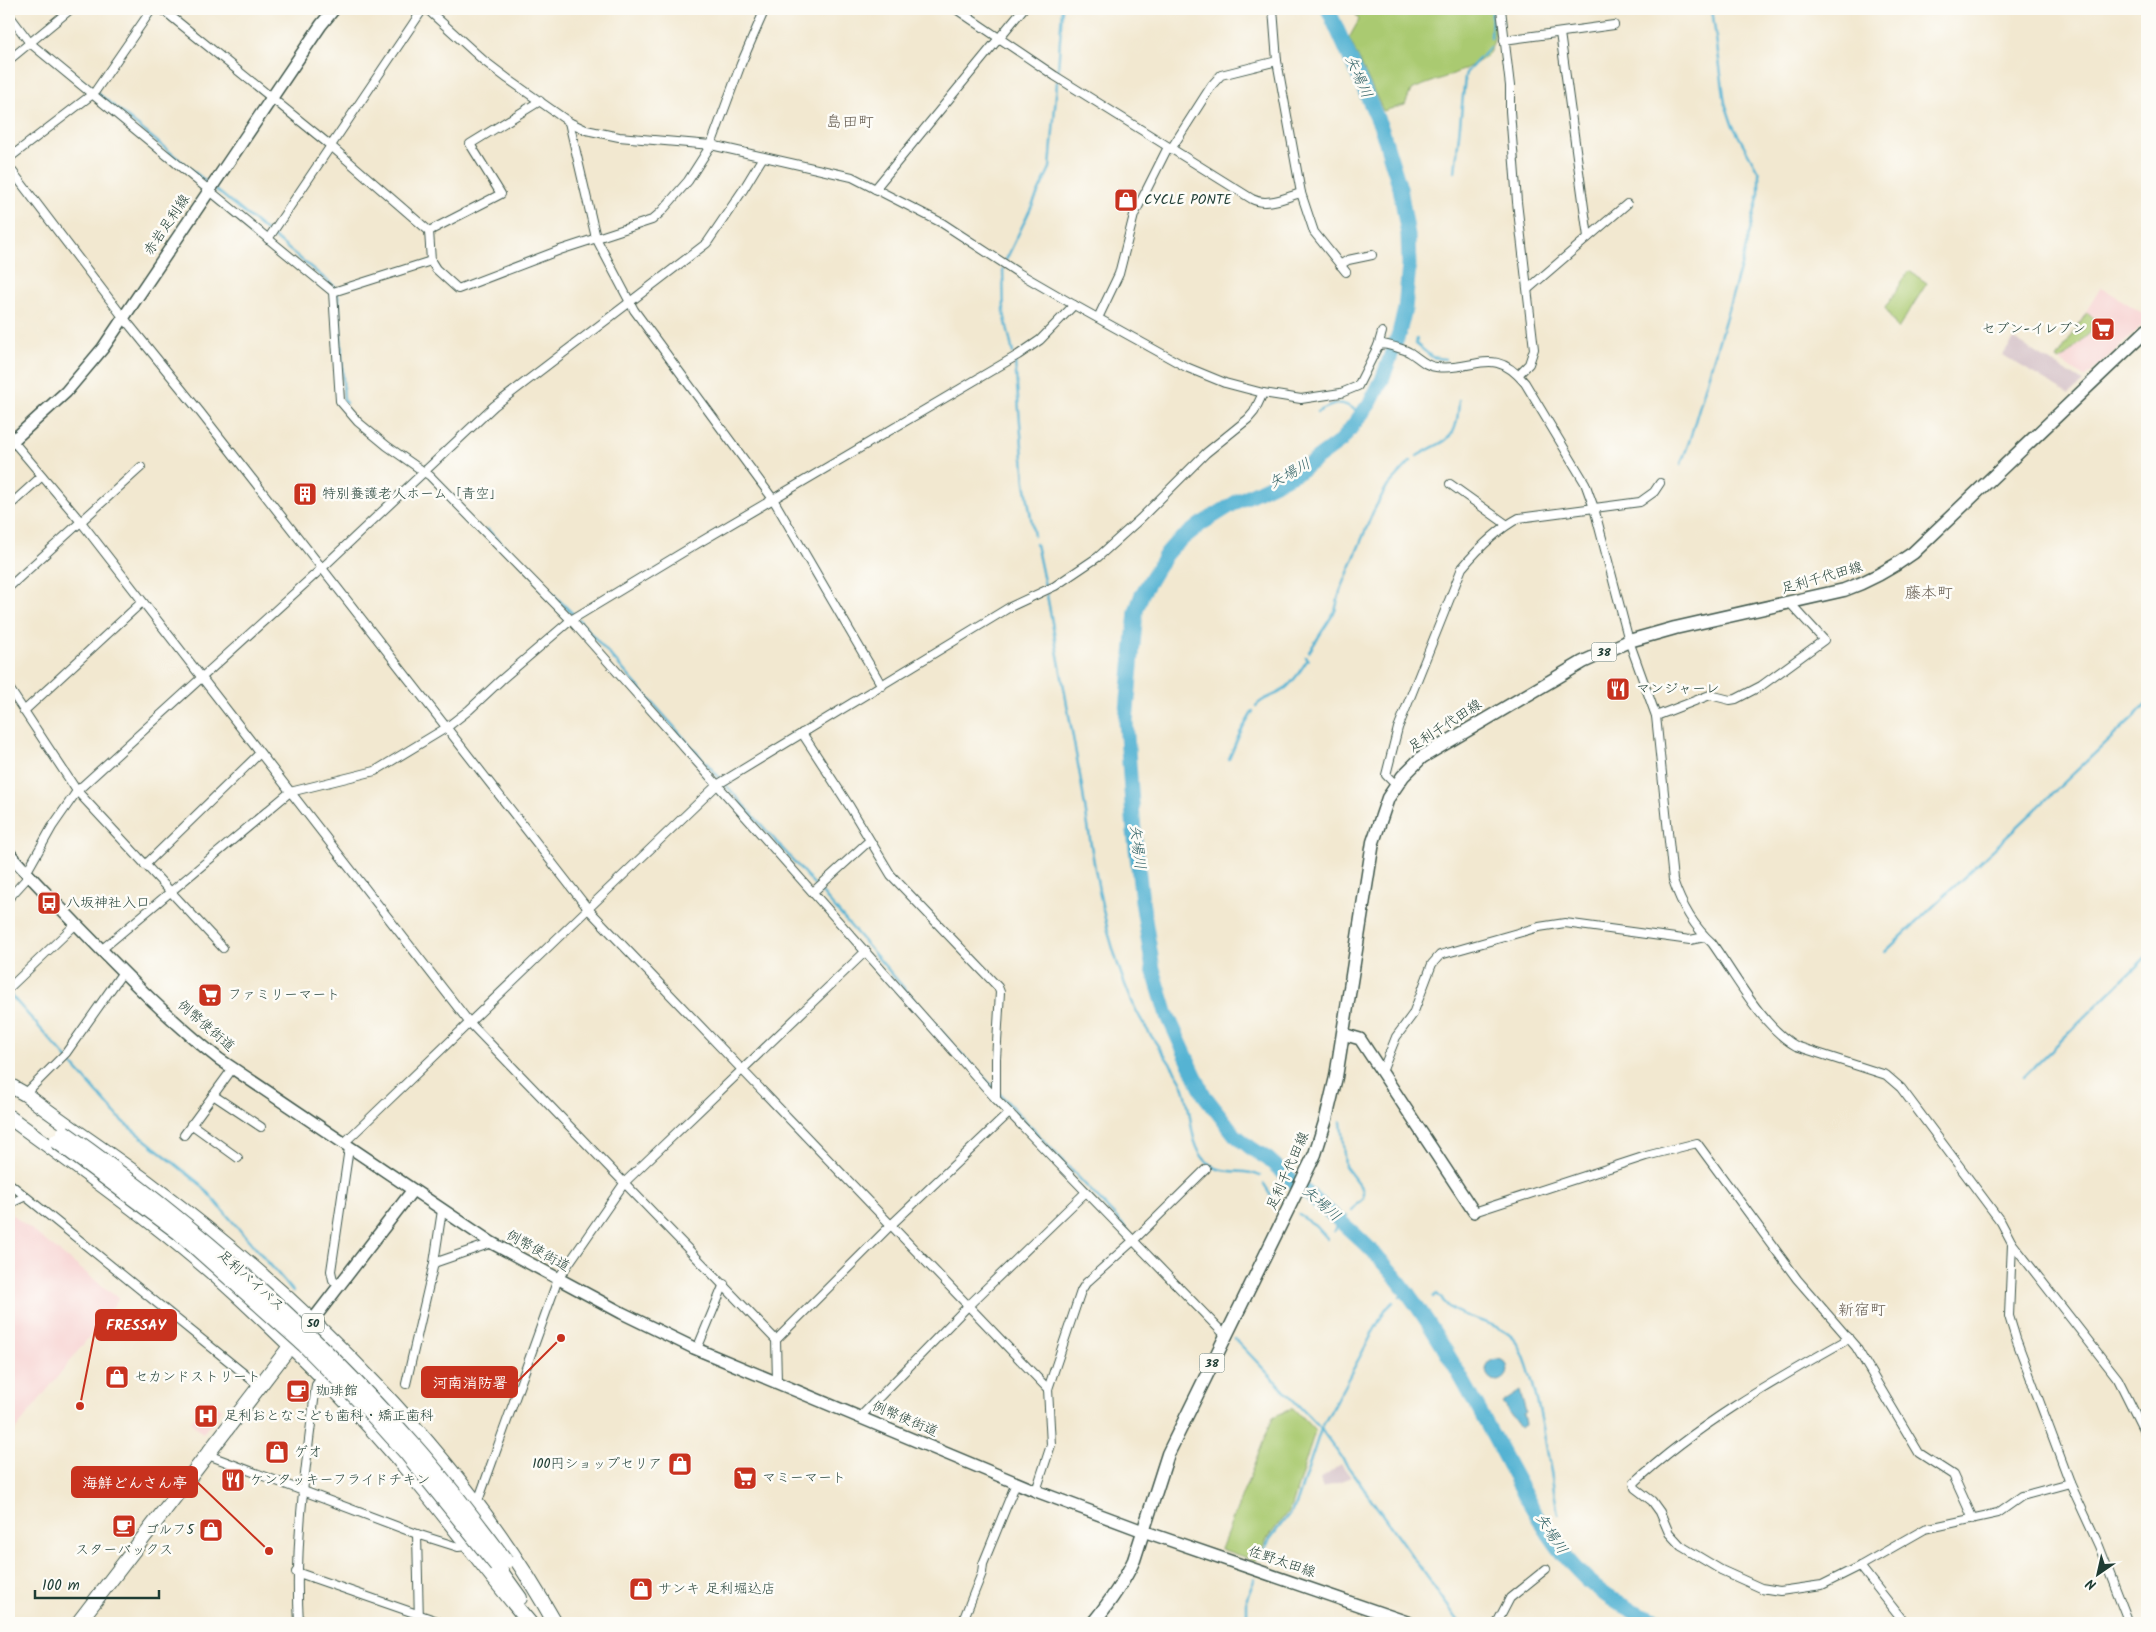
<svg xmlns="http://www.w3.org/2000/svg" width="2156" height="1632" font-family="Kalam,'Klee One',sans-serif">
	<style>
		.built { fill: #f7d0d0 }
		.industrial { fill: #d2bec5 }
		.green { fill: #aaca71; stroke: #648452 }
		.water { fill: #54b3d3; stroke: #3a7884 }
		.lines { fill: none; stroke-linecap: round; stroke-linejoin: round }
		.stream { stroke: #54b3d3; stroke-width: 2.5 }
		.river { stroke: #54b3d3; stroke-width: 15 }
		.street-casing { stroke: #3f574b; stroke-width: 10 }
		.secondary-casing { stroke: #3f574b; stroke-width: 14 }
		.primary-casing { stroke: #3f574b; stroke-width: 15 }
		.highway-casing { stroke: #3f574b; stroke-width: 16 }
		.street { stroke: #fff; stroke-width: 8 }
		.secondary { stroke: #fff; stroke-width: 11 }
		.primary { stroke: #fff; stroke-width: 12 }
		.highway { stroke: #fff; stroke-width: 14 }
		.highway-bridge-casing { stroke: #3f574b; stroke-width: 16; stroke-linecap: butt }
		.highway-bridge { stroke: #fff; stroke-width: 14 }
		.labels { text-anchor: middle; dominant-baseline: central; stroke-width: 5; stroke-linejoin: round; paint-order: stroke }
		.shield { fill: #fdfcf7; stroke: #62766e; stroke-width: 1 }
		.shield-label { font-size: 12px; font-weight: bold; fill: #1f3d34 }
		.poi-label { font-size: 14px; fill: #1f3d34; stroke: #fdfcf7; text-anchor: start }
		.street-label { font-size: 14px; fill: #1f3d34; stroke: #fdfcf7 }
		.water-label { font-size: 15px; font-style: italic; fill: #2f6064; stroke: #fdfcf7 }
		.quarter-label { font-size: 16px; fill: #6b6257; stroke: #fdfcf7 }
		.leader { fill: none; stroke: #c8321e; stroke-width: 2 }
		.callout-dot { fill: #c8321e; stroke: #fdfcf7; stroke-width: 2 }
		.callout { fill: #c8321e; stroke: #c8321e; stroke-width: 2 }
		.callout-label { font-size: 15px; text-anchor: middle; font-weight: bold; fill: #fff }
	</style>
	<rect width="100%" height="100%" fill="#fdfcf7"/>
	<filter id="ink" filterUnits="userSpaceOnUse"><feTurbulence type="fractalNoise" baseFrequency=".02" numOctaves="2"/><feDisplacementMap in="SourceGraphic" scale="10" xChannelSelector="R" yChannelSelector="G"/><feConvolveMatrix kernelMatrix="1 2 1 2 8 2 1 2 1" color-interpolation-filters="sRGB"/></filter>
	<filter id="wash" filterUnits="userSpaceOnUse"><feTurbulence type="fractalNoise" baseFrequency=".0096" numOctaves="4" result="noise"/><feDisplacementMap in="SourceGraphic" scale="20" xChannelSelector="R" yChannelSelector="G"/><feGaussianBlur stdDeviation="1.12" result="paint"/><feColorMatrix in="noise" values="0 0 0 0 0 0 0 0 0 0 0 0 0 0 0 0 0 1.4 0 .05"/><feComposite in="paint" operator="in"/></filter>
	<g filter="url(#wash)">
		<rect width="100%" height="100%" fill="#f2e8d0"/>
		<g class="built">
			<path d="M2101,287L2147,316V321L2085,378L2057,359Z"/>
			<path d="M9,1212L119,1299L9,1438Z"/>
			<path d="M210,1399L222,1409L203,1433L190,1422Z"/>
		</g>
		<g class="industrial">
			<path d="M2014,339L2083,382L2069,395L2003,355Z"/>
			<path d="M1341,1464L1351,1477L1323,1488L1320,1480Z"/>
		</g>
		<g class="green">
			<path d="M1353,9H1496C1495,22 1497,39 1490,51C1482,67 1429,82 1411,90L1405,105L1383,111L1349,38L1359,20Z"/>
			<path d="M1909,271L1927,283L1898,329L1885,308Z"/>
			<path d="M2087,312L2097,321L2092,327L2094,329L2060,361L2057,359Z"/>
			<path d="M1293,1408L1315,1431L1292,1506L1268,1538L1255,1561L1221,1549L1273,1417Z"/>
		</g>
		<g class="water">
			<circle cx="1497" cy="1370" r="11"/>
			<path d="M1520,1391L1526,1412L1523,1414L1525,1425L1520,1428L1502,1403Z"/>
		</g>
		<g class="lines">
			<g class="stream">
				<path d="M1491,38L1492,9"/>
				<path d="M35,42L209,184"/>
				<path d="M1058,71L1062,9"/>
				<path d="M1455,172L1465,77L1466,73L1490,47"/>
				<path d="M215,189L335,287L339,299L344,401L346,403"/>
				<path d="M1006,260L1050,168L1057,82"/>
				<path d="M1003,269L1004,313L1013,353"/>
				<path d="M1399,333L1406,335"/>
				<path d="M1417,339L1416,344L1432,357L1445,359"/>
				<path d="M1015,362L1025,482L1034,536"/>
				<path d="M1317,412C1341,401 1340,400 1363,414"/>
				<path d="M1417,456C1449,437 1457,443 1459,400"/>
				<path d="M1681,464L1689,442L1743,259L1759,193V173L1732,124L1725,103L1712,9"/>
				<path d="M487,529L574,615"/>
				<path d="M1036,544L1045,586"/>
				<path d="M1047,595C1058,657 1070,719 1081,781C1093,857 1102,937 1135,1008C1147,1034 1167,1056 1181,1081C1194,1107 1186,1142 1207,1162C1222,1177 1245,1167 1260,1176"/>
				<path d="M578,619L822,893L954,1046L994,1088"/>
				<path d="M1309,652L1335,611L1340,592L1373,512L1386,488L1411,461"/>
				<path d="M1256,706C1263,697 1274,697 1283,690C1294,683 1301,669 1308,659L1306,657"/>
				<path d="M1229,759L1240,733L1253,711"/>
				<path d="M1885,952L2147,704"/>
				<path d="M9,993L123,1122L200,1184L293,1291"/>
				<path d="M2024,1077L2147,956"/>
				<path d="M998,1092L1128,1230"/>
				<path d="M1341,1122L1345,1166L1363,1190V1198L1352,1210"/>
				<path d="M1264,1184L1271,1195L1279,1201"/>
				<path d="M1299,1215L1315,1225L1327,1238"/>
				<path d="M1334,1231L1347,1216"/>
				<path d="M1400,1297L1407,1291"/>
				<path d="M1433,1297L1437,1294C1442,1299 1447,1306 1453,1310C1472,1320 1496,1323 1512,1337C1535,1356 1552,1481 1558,1514"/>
				<path d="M1418,1308L1423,1304"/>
				<path d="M1235,1339L1321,1429L1460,1623"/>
				<path d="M1260,1558L1270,1539L1296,1505L1321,1429L1385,1310L1393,1302"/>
				<path d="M1245,1623L1247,1620V1598L1255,1578"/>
			</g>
			<path class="river" d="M1328,9L1381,127L1400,188L1408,235L1409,265L1405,309L1399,333L1382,380L1370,403L1341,441L1300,471L1238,501L1201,524L1173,546L1166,554L1142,594L1136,611L1126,722L1134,831L1142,901L1153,969L1166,1012L1204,1095L1235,1135L1251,1148L1268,1159C1315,1202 1370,1240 1407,1292C1442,1340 1470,1393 1498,1445C1520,1486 1545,1536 1577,1570C1601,1596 1633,1614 1667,1623"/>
		</g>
	</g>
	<g filter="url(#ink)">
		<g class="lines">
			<g class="street-casing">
				<g id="street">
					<path d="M162,9L331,146L429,231L431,261"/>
					<path d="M427,9L483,60L508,79L569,122L586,130L619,137L711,145L852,177L942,223L1017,272L1074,305L1186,367L1225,383L1263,393L1301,399L1341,393L1358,386L1378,346L1383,344C1391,346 1401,348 1409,352C1418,357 1425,366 1436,367C1475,372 1493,344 1525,383L1585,483L1594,508L1629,641L1656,716L1673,880C1681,904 1692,925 1712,943C1735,975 1762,1027 1796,1046L1886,1075L1901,1088L2001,1222L2012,1243L2118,1379L2147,1437"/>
					<path d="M956,9L1055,76L1252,199C1267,207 1286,197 1301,193"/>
					<path d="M1273,9L1277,61L1301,193L1314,232L1346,272"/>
					<path d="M1501,9L1510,86V111L1517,202L1534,349L1529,364L1518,375"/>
					<path d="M9,15L30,43L333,292L340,401L358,422L387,446L430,476L571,620L996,1099L1225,1335"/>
					<path d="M1560,33L1588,237"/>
					<path d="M1504,40L1614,25"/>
					<path d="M9,60L71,9"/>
					<path d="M569,122L596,238L634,310L773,499L882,686"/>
					<path d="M1171,149L1212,85L1221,75L1277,61"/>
					<path d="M9,158L94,93L152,9"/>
					<path d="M9,167L123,317L200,412L589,910L1048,1389"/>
					<path d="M875,189L1023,9"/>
					<path d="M429,231L501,194L470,144L540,101"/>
					<path d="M268,239L423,9"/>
					<path d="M1340,265L1348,260L1372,255"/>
					<path d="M1528,289L1627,204"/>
					<path d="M333,292L431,261L436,269L458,289L560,250L652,220L661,212L688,181L711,145L741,64L765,9"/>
					<path d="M1098,318L1119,274L1134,215L1168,147"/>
					<path d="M1378,346L1382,332"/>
					<path d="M9,431L12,440L81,522L469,1022L776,1340L777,1381"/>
					<path d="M1450,484L1506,524"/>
					<path d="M9,506L42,476"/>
					<path d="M9,587L141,467"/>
					<path d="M9,688L77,791L223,948"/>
					<path d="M24,711L142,602"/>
					<path d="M1656,716L1710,695L1730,700L1736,699L1761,686L1824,640L1790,603"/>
					<path d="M802,733L850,807L891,875L998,987L1000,992L996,1059V1099"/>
					<path d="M1396,785L1386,775L1398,728L1462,568C1478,549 1498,529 1519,518L1640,502L1654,492L1660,483"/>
					<path d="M145,865L260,753"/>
					<path d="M26,873L52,827L77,791L321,569L494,406L707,243L743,190L763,157"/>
					<path d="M813,892L869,841"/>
					<path d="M9,898L29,876"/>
					<path d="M101,950L290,792L375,771L446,728L469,710L501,680L571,620L690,548L1018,355L1040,340L1074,305"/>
					<path d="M9,988L76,924"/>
					<path d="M1382,1072L1396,1037L1413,1014L1432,964L1440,955L1539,927L1565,923L1690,940L1705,937"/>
					<path d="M25,1094L66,1053L123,972"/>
					<path d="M213,1095L261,1127"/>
					<path d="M191,1124L238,1158"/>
					<path d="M184,1135L233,1068"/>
					<path d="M343,1144L717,785L1010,607L1055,586L1098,557L1140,519L1206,453L1248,419L1254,412L1263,393"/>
					<path d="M9,1183L258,1385"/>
					<path d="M9,1204L24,1197"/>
					<path d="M1474,1212L1646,1156L1697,1143L1797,1279L1856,1347L1919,1453L1953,1475L1973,1519"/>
					<path d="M2012,1243L2009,1316L2016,1339L2070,1483L2099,1546L2129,1623"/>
					<path d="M434,1263L492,1243"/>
					<path d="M339,1286L333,1280L331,1271L349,1148"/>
					<path d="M1848,1337L1843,1342C1770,1383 1695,1426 1634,1483L1635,1488L1652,1501L1660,1512L1669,1533L1681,1546L1721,1570L1761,1588L1780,1591L1822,1585L1860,1566L1925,1529L1998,1513L2022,1496L2070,1483"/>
					<path d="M776,1340L891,1225L1009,1113"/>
					<path d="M697,1349L724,1284"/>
					<path d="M406,1384L434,1263L442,1210"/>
					<path d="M860,1417L968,1306L1086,1192"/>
					<path d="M208,1455L417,1534L458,1547L468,1546"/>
					<path d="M1036,1491L1051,1445L1048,1389L1081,1291L1086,1283L1134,1240L1206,1169"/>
					<path d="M477,1504L558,1279L625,1182L866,951"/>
					<path d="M417,1534L419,1623"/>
					<path d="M1860,1566L1905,1623"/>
					<path d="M296,1572L443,1623"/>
					<path d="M299,1623C294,1543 306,1464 316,1385L321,1378"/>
					<path d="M962,1623L982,1573L983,1564L1016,1483"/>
					<path d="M1497,1623L1510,1598L1546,1569"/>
				</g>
			</g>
			<g class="secondary-casing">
				<g id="secondary">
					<path d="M9,444L66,392L103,348L321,25L334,9"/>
					<path d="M9,853C30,878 54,901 77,925C122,971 168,1019 219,1059L492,1243L622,1313L694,1348L1036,1491L1143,1531L1410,1623"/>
					<path d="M1343,1034L1360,1039L1474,1212"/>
					<path d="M312,1321L412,1191"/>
				</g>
			</g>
			<g class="primary-casing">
				<path id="primary" d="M1093,1623C1109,1603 1123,1584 1134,1560L1168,1454L1315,1154L1326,1119L1336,1077L1373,842L1388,798L1403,776L1422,757L1583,662L1629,641L1675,628L1844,590C1870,581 1891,569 1913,553L2147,330"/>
			</g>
			<g class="highway-casing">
				<g id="highway">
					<path d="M9,1085L25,1094C67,1126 112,1155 154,1187C306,1302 462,1456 555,1623"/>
					<path d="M9,1117C92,1178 177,1237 252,1309C308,1362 365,1418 414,1478C454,1526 490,1576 530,1623"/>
					<path d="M497,1566L520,1598"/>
					<path d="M78,1623L295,1340"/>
				</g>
			</g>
			<use href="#street" class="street"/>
			<use href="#secondary" class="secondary"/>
			<use href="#primary" class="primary"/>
			<use href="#highway" class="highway"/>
			<g class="highway-bridge-casing">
				<g id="highway-bridge">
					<path d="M64,1132C193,1223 310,1327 414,1445C447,1482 476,1521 506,1561"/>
					<path d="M56,1141L179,1233L304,1345L362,1404L406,1453L497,1566"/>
				</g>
			</g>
			<use href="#highway-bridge" class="highway-bridge"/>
		</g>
	</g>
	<defs>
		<g id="shop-square" transform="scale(1.25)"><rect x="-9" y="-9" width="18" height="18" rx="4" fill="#c8321e" stroke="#fdfcf7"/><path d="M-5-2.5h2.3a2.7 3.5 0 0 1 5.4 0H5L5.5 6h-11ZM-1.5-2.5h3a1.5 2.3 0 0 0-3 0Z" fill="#fff"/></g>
		<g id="supermarket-square" transform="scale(1.25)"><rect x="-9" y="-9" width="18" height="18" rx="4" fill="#c8321e" stroke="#fdfcf7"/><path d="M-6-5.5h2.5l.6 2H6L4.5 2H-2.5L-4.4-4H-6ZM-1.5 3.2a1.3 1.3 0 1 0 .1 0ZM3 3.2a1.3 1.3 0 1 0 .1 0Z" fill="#fff"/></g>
		<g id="building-square" transform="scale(1.25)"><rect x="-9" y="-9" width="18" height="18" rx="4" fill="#c8321e" stroke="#fdfcf7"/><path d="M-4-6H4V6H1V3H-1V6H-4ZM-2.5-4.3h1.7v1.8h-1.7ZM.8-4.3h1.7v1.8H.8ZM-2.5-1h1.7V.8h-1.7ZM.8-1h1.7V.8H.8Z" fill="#fff"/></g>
		<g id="restaurant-square" transform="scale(1.25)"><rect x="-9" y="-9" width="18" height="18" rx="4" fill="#c8321e" stroke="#fdfcf7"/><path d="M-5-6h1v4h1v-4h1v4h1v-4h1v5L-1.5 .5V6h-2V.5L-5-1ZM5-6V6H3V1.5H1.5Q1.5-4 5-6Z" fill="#fff"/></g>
		<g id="bus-square" transform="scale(1.25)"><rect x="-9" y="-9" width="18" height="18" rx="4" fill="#c8321e" stroke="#fdfcf7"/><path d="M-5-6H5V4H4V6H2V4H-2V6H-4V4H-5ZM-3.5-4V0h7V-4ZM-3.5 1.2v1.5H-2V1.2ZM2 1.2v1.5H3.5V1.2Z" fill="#fff"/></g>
		<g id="cafe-square" transform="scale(1.25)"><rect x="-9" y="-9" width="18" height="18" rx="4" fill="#c8321e" stroke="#fdfcf7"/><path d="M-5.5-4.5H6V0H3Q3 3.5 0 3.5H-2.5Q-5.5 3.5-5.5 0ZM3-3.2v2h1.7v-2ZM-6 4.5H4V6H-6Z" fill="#fff"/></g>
		<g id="hospital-square" transform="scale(1.25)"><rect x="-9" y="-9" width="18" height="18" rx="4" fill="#c8321e" stroke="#fdfcf7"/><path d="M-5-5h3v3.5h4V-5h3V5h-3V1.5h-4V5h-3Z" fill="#fff"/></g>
	</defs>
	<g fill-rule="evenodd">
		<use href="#shop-square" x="1126" y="200"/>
		<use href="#supermarket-square" x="2103" y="329"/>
		<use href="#building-square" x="305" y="494"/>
		<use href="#restaurant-square" x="1618" y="689"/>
		<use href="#bus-square" x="49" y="903"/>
		<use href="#supermarket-square" x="210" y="995"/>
		<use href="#shop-square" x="117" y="1377"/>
		<use href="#cafe-square" x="298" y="1391"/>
		<use href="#hospital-square" x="206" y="1416"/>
		<use href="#shop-square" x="277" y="1452"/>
		<use href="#shop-square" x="680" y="1464"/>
		<use href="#supermarket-square" x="745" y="1478"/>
		<use href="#restaurant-square" x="233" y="1480"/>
		<use href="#cafe-square" x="124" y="1526"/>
		<use href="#shop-square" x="211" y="1530"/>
		<use href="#shop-square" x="641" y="1589"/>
	</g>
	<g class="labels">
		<g class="shield">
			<rect x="1591.5" y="642.5" width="25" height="19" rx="4"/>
			<rect x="302" y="1313.5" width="22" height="19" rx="4"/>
			<rect x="1199.5" y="1353.5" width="25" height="19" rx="4"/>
		</g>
		<g class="shield-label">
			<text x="1604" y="652">38</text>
			<text x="313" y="1323">50</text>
			<text x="1212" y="1363">38</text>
		</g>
		<g class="poi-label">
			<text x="1144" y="200">CYCLE PONTE</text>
			<text x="2086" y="329" text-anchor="end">セブン-イレブン</text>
			<text x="322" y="494">特別養護老人ホーム「青空」</text>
			<text x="1636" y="689">マンジャーレ</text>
			<text x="66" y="903">八坂神社入口</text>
			<text x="228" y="995">ファミリーマート</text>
			<text x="134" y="1377">セカンドストリート</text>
			<text x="316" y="1391">珈琲館</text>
			<text x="224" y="1416">足利おとなこども歯科・矯正歯科</text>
			<text x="294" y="1452">ゲオ</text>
			<text x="662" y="1464" text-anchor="end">100円ショップセリア</text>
			<text x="762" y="1478">マミーマート</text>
			<text x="250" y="1480">ケンタッキーフライドチキン</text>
			<text x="194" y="1530" text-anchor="end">ゴルフ5</text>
			<text x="124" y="1550" text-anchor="middle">スターバックス</text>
			<text x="658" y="1589">サンキ 足利堀込店</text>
		</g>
		<g class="street-label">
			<text transform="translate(167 225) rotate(-56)">赤岩足利線</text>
			<text transform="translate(1822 578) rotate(-16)">足利千代田線</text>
			<text transform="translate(1445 726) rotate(-33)">足利千代田線</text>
			<text transform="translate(206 1026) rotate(41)">例幣使街道</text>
			<text transform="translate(1288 1171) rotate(-66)">足利千代田線</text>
			<text transform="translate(538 1251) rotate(29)">例幣使街道</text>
			<text transform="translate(251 1281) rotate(42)">足利バイパス</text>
			<text transform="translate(905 1419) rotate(23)">例幣使街道</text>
			<text transform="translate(1282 1562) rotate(19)">佐野太田線</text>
		</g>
		<g class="water-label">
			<text transform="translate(1358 77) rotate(66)">矢場川</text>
			<text transform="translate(1290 474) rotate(-29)">矢場川</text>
			<text transform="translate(1137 847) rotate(83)">矢場川</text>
			<text transform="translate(1321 1204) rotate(41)">矢場川</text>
			<text transform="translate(1551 1534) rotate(57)">矢場川</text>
		</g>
		<g class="quarter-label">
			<text x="850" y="122">島田町</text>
			<text x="1929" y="593">藤本町</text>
			<text x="1862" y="1310">新宿町</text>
		</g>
	</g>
	<path class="leader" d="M80 1406L96 1325M561 1338L517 1382M269 1551L197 1482"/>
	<g class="callout-dot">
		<circle cx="80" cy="1406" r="5"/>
		<circle cx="561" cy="1338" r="5"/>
		<circle cx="269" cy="1551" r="5"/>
	</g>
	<g class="callout">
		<rect x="96" y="1310" width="80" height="30" rx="5"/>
		<rect x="422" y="1367" width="95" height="30" rx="5"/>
		<rect x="72" y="1467" width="125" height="30" rx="5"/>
	</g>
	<g class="callout-label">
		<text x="136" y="1330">FRESSAY</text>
		<text x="470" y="1388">河南消防署</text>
		<text x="135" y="1488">海鮮どんさん亭</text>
	</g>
	<rect width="2156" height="1632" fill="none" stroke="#fdfcf7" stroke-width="30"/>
	<g transform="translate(2098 1574) rotate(214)" stroke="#fdfcf7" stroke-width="4" paint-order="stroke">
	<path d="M0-4L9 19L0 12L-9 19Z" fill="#1f3d34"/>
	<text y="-8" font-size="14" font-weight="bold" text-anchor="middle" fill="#1f3d34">N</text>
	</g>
	<path d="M35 1590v8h124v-8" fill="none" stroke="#1f3d34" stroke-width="2.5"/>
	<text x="42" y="1590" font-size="15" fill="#1f3d34" stroke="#fdfcf7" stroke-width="4" paint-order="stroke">100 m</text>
</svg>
